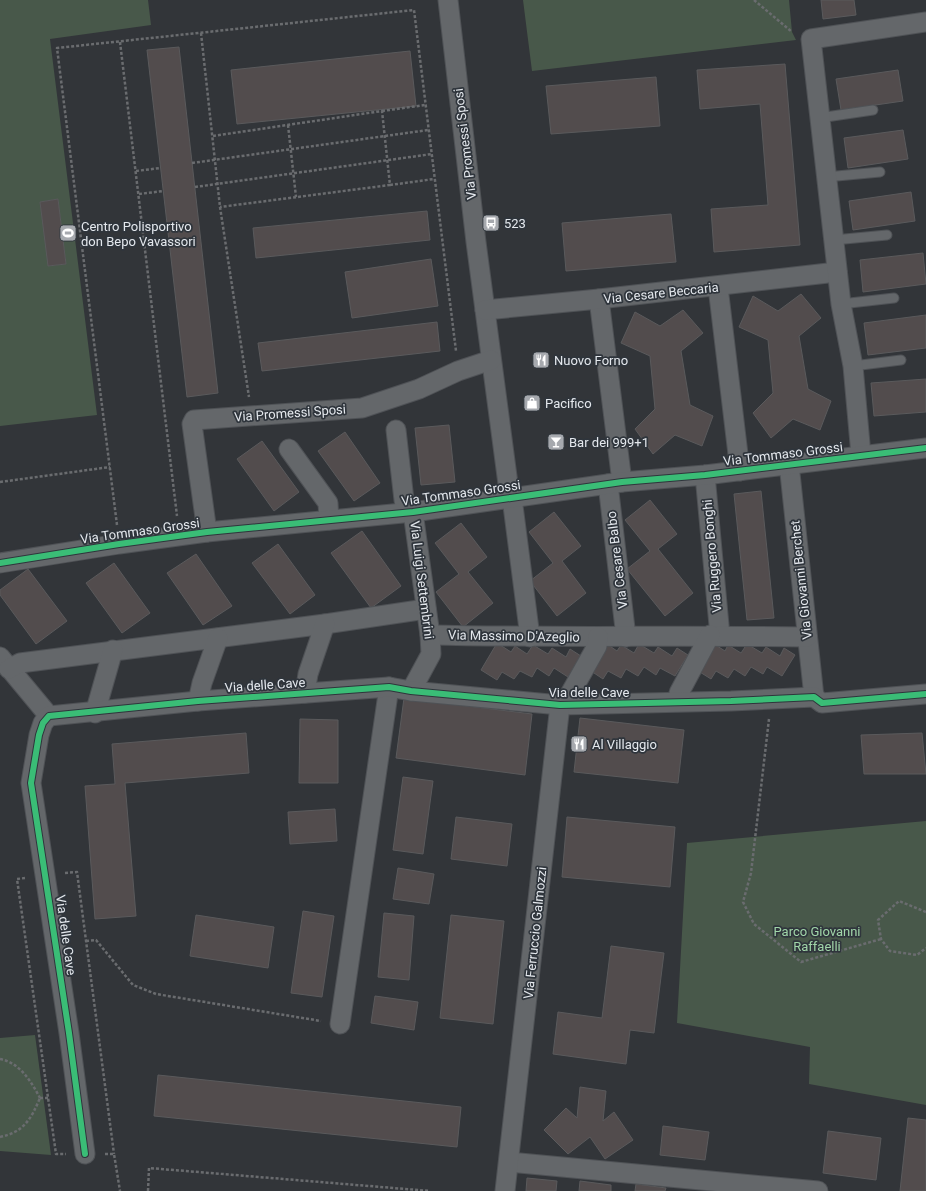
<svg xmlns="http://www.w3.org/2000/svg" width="926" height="1191" font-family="Roboto,sans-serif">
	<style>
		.green { fill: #48584a; fill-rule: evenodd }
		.building { fill: #524c4d; stroke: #5a5a5c }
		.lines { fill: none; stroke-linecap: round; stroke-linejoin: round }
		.service-casing { stroke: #4f5256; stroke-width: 11 }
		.minor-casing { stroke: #4f5256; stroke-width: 21 }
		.path { stroke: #6a6c6f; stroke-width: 2.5; stroke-dasharray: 3 2; stroke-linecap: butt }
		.service { stroke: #64676a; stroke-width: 9 }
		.minor { stroke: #64676a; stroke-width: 19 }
		.cycleway-casing { stroke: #2f353c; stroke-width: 8 }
		.cycleway { stroke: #3abd76; stroke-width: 6 }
		.labels { text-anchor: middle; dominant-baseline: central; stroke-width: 3.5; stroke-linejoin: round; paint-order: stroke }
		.street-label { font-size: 13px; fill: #e4e8ed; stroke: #2f353c }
		.poi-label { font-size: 13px; fill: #e4e8ed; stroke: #2f353c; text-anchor: start }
		.park-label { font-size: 13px; fill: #a1d6a9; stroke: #2f353c }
	</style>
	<rect width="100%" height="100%" fill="#323539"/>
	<g class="green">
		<path d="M0,0H148L151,25L50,39L97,415L0,426ZM58,199L66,264L49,266L40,202Z"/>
		<path d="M523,0H789L792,32L796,40L532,71Z"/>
		<path d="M926,821V1105L809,1084L810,1047L677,1023L687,843Z"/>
		<path d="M35,1035L51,1155L0,1151V1038Z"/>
	</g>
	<g class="building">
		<path d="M821,0H854L856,15L823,19Z"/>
		<path d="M179,47L218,393L187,397L147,50Z"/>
		<path d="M410,51L416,106L237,124L231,70Z"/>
		<path d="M785,64L800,245L714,252L711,209L768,205L760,104L700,109L697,70Z"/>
		<path d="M898,70L903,101L841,110L836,79Z"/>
		<path d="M656,77L660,126L551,134L546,86Z"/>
		<path d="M903,130L908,159L848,168L844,138Z"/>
		<path d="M911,192L915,221L853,230L849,201Z"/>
		<path d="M58,199L66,264L48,266L40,202Z"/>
		<path d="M427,211L430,240L256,258L253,228Z"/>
		<path d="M671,214L676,262L566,271L562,223Z"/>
		<path d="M923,253L926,284L863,292L860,260Z"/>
		<path d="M431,259L438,306L352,318L345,272Z"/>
		<path d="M801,294L821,318L799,336L808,389L831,401L820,430L793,419L771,438L753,413L773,393L768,340L739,327L753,296L778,311Z"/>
		<path d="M683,310L703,333L681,351L690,405L713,416L702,446L675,435L653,454L635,429L655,409L650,356L621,343L635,312L660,326Z"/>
		<path d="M926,315V348L868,355L864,323Z"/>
		<path d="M437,322L440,351L262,371L258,343Z"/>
		<path d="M926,379V412L874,416L871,383Z"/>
		<path d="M449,425L455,482L421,485L415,428Z"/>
		<path d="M345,432L380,483L354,501L318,451Z"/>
		<path d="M262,441L299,492L274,511L237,459Z"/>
		<path d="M761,491L774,618L747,620L734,494Z"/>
		<path d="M650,500L677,534L658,549L693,593L665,616L627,569L650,551L625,520Z"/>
		<path d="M554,512L581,546L562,561L586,593L557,616L530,581L553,563L529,532Z"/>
		<path d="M461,523L487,557L468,572L493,603L463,627L436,592L459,574L435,543Z"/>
		<path d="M362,531L401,586L371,608L331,553Z"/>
		<path d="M278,544L315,595L290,614L252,563Z"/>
		<path d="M196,554L232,606L203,625L167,573Z"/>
		<path d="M114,563L150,613L122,633L86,583Z"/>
		<path d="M28,569L67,621L36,644L0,595V590Z"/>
		<path d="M604,642L617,651L621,645L634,653L639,644L654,653L658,647L672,656L677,648L688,655L675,676L660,668L656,675L644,667L638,676L626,669L621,678L608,671L603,679L588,669Z"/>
		<path d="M711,642L725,651L728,645L741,653L747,644L762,653L766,647L780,656L784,648L795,655L782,676L767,667L763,674L751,667L745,676L734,669L728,678L716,671L711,679L695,669Z"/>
		<path d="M497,643L511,652L515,646L527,654L533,645L548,654L552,648L566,657L570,649L581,656L568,677L554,668L549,676L537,668L532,677L520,671L514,679L502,672L497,680L481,670Z"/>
		<path d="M404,698L532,714L525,775L396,758Z"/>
		<path d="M580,718L684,730L678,783L574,772Z"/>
		<path d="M300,719L338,720V783H299Z"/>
		<path d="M246,733L249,773L125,783L136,916L95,919L85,786L115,784L112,744Z"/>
		<path d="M922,733L926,774H864L861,735Z"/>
		<path d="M403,777L433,781L423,854L393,850Z"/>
		<path d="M335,809L337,841L290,844L288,812Z"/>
		<path d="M456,817L512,824L507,866L451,859Z"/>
		<path d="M567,817L675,827L670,887L562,877Z"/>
		<path d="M398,868L434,874L429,904L393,899Z"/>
		<path d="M303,911L334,916L322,997L291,993Z"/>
		<path d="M384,913L414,916L409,980L378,977Z"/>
		<path d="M196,915L274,927L268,968L190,956Z"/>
		<path d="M451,915L504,921L493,1024L440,1018Z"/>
		<path d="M611,946L664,953L654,1033L630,1030L626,1064L553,1054L558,1012L602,1018Z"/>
		<path d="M375,996L418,1002L414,1030L371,1023Z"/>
		<path d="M158,1075L461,1107L457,1147L154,1116Z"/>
		<path d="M580,1087L606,1091L603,1121L614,1112L633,1140L605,1159L590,1137L568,1154L544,1130L566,1108L577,1118Z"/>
		<path d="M908,1118L926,1120V1191H900Z"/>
		<path d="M663,1126L709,1132L705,1160L660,1155Z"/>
		<path d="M828,1131L881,1138L876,1180L823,1173Z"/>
		<path d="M527,1178L557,1181L556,1191H526Z"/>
		<path d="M580,1181L611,1185V1191H579Z"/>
		<path d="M636,1184L666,1188L665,1191H635Z"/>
	</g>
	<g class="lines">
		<g class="service-casing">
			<g id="service">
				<path d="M819,118L873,110"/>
				<path d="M826,177L880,172"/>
				<path d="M834,240L887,235"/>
				<path d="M841,304L894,298"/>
				<path d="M853,366L901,360"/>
			</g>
		</g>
		<g class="minor-casing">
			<g id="minor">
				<path d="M448,0L476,242L510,499"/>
				<path d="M718,287L740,471"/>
				<path d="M599,299L622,482"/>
				<path d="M485,310L599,299L837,272"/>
				<path d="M396,430L404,500L407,512"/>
				<path d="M289,449L328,503L329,520"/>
				<path d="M861,455L853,366L841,304L811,39L926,22"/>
				<path d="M789,464L814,697"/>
				<path d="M705,475L720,636"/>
				<path d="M608,484L626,637"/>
				<path d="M512,498L530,637"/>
				<path d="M207,532L192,424L194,420L362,408L419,389L458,371L491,360"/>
				<path d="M0,563L119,544L207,532L413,512L622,482L705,475L926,448"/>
				<path d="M430,635C556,638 681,635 807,637"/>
				<path d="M0,657L49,716"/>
				<path d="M9,669L20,663L325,624L426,609"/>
				<path d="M411,691L431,654L430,635L413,512"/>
				<path d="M305,693L308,674L325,624"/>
				<path d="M679,693L710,635"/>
				<path d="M198,701L202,683L218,638"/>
				<path d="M95,713L113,650"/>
				<path d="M340,1024L389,687"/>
				<path d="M85,1154L69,1033L31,783L39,735L43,723L49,716L198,701L389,687L411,691L560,705L731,701L814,697L822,703L926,694"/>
				<path d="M509,1162L818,1191"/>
				<path d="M505,1191L560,705L570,694L597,646L598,637"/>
			</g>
		</g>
		<g class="path">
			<path d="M754,0L792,32"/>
			<path d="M201,33L220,207L249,397"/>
			<path d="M120,42L177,516"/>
			<path d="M382,111L425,105"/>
			<path d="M288,125L296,197"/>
			<path d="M213,136L382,111L390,185L220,207"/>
			<path d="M192,163L428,130"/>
			<path d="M136,171L160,168"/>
			<path d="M390,185L434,179"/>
			<path d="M195,187L432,154"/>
			<path d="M139,194L163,191"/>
			<path d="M0,482L110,467"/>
			<path d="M117,525L57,48L414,10L456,351"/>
			<path d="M769,719L751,873L743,902L754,924L801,962L881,939"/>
			<path d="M65,873L77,872L114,1154"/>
			<path d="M25,878L17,879L56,1154H66"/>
			<path d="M926,912L899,901L878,920L881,939L890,951L917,955L926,948"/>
			<path d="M86,941L96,940L133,985L156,994L321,1021"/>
			<path d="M0,1059C20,1063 31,1081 40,1098"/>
			<path d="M40,1098H48"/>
			<path d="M0,1137C24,1132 31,1119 40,1098"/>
			<path d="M105,1154H114L120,1191"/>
			<path d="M148,1191L149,1168L430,1191"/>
		</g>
		<use href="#service" class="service"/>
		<use href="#minor" class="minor"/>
		<g class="cycleway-casing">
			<g id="cycleway">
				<path d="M0,563L119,544L207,532L413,512L622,482L705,475L926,448"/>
				<path d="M85,1154L69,1033L31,783L39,735L43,723L49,716L198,701L389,687L411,691L560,705L731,701L814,697L822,703L926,694"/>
			</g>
		</g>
		<use href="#cycleway" class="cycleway"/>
	</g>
	<defs>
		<g id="bus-square" transform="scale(0.9)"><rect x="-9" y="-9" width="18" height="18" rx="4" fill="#a6a9ae" stroke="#2f353c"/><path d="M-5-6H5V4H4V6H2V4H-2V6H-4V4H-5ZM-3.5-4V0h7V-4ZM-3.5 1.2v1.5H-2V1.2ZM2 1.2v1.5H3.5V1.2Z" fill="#fff"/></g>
		<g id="stadium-square" transform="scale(0.9)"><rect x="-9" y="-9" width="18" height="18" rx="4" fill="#a6a9ae" stroke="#2f353c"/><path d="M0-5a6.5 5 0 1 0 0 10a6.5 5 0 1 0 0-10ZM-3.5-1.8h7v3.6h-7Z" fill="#fff"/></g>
		<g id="restaurant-square" transform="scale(0.9)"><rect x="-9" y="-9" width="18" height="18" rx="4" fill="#a6a9ae" stroke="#2f353c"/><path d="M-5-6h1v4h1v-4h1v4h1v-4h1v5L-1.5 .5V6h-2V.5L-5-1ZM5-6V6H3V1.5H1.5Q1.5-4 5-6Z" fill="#fff"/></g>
		<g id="shop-square" transform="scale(0.9)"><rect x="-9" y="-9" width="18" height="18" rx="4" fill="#a6a9ae" stroke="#2f353c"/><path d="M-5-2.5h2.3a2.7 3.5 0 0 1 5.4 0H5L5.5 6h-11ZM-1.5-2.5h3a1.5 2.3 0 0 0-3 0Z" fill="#fff"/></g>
		<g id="bar-square" transform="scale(0.9)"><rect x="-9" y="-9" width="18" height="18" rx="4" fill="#a6a9ae" stroke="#2f353c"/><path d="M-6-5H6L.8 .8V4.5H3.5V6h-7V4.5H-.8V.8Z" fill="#fff"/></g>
	</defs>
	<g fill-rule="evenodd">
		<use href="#bus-square" x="491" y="223"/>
		<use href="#stadium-square" x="68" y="233"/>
		<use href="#restaurant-square" x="541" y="360"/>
		<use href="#shop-square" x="532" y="403"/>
		<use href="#bar-square" x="556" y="442"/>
		<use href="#restaurant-square" x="579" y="744"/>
	</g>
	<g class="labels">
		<g class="street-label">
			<text transform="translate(465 144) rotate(-97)">Via Promessi Sposi</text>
			<text transform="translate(661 293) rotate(-6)">Via Cesare Beccaria</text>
			<text transform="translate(290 413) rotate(-4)">Via Promessi Sposi</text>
			<text transform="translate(783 454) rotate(-7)">Via Tommaso Grossi</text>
			<text transform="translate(461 493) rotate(-8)">Via Tommaso Grossi</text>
			<text transform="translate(140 531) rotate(-8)">Via Tommaso Grossi</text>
			<text transform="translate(712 556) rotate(-95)">Via Ruggero Bonghi</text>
			<text transform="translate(617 560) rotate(-97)">Via Cesare Balbo</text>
			<text transform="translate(422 580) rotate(83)">Via Luigi Settembrini</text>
			<text transform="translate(801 580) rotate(-96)">Via Giovanni Berchet</text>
			<text transform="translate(514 636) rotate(1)">Via Massimo D'Azeglio</text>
			<text transform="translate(265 685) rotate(-4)">Via delle Cave</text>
			<text x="589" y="692">Via delle Cave</text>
			<text transform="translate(535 933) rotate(-84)">Via Ferruccio Galmozzi</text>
			<text transform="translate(66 935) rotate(82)">Via delle Cave</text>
		</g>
		<g class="poi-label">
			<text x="504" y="223">523</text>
			<text x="81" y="226">Centro Polisportivo<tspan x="81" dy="15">don Bepo Vavassori</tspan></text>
			<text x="554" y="360">Nuovo Forno</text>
			<text x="545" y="403">Pacifico</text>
			<text x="569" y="442">Bar dei 999+1</text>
			<text x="592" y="744">Al Villaggio</text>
		</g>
		<g class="park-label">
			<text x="817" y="931">Parco Giovanni<tspan x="817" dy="15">Raffaelli</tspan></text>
		</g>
	</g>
</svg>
